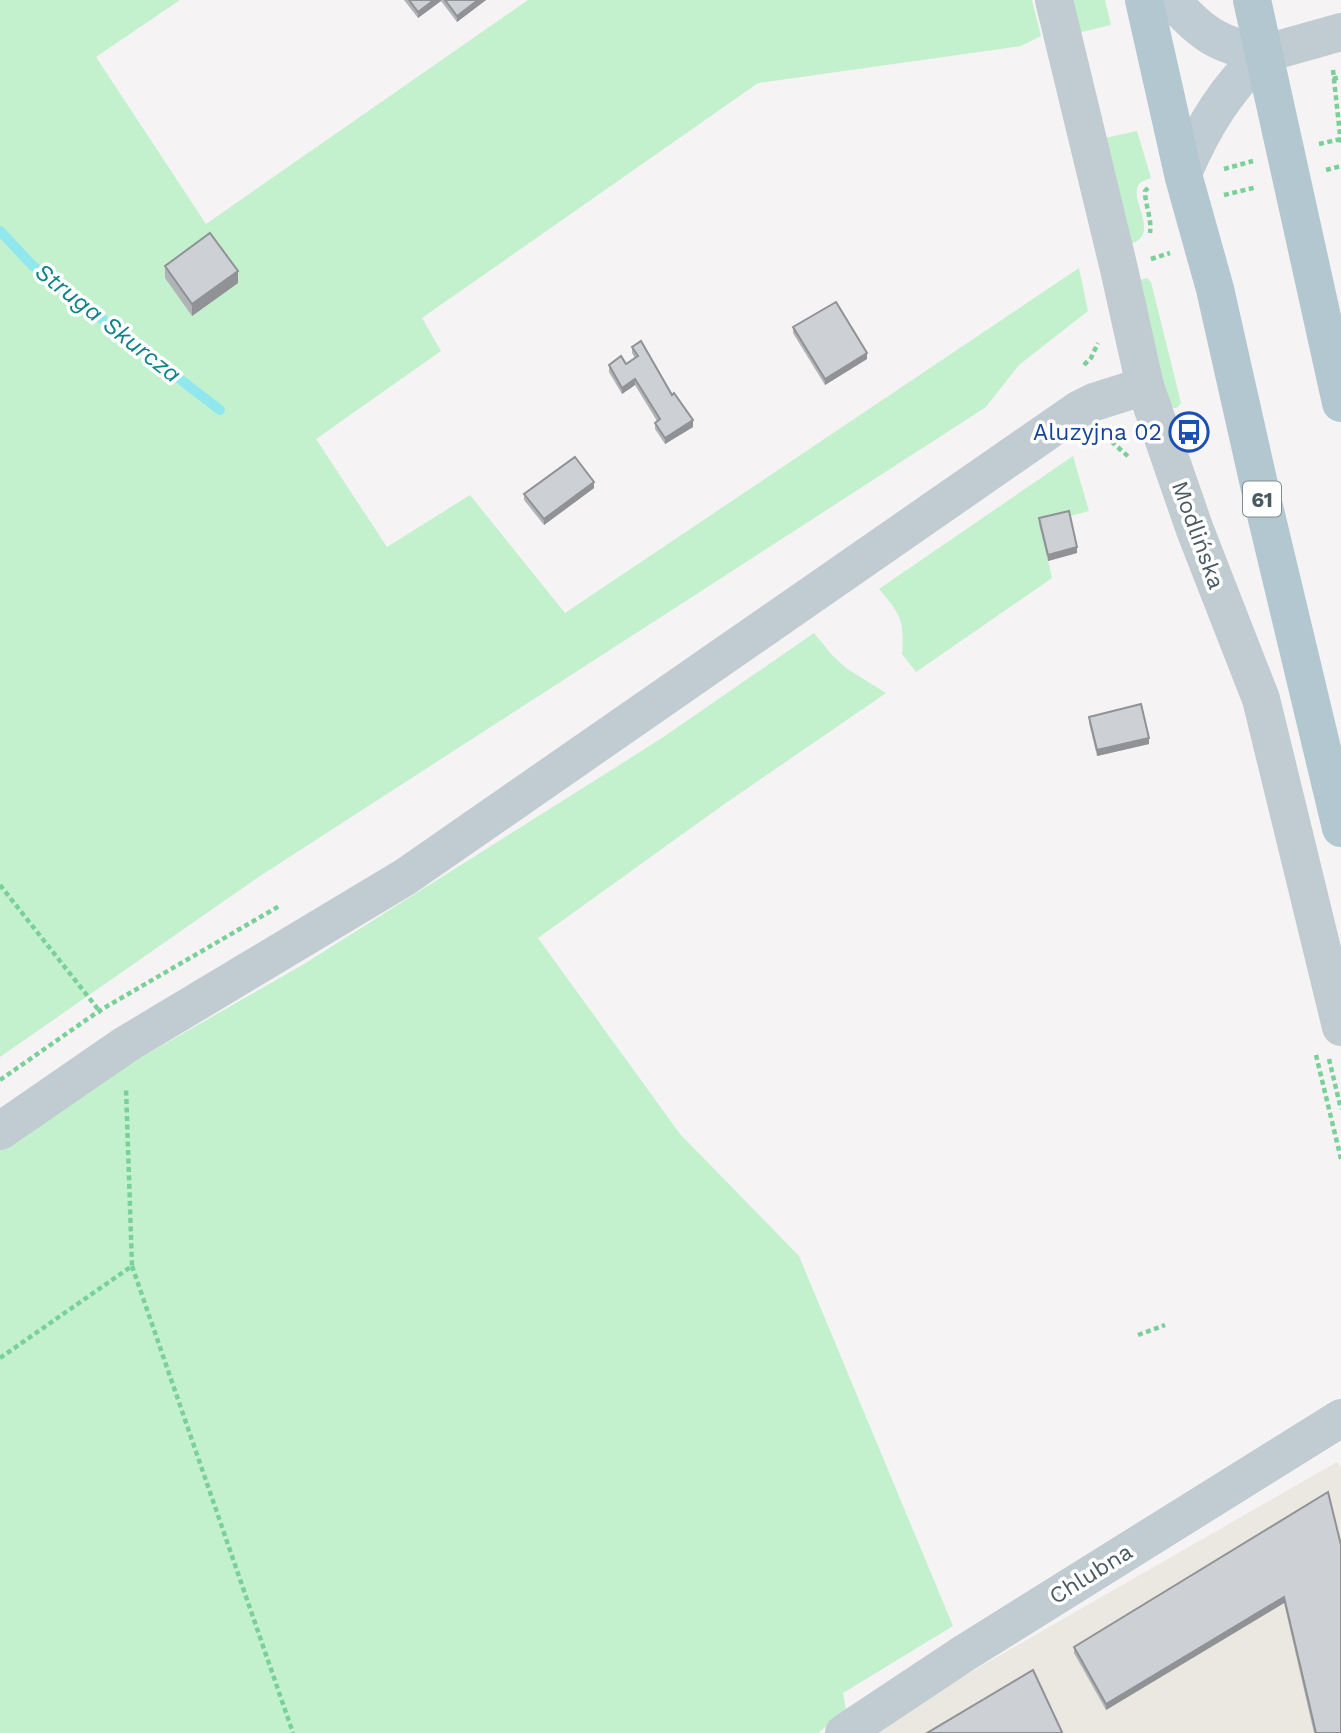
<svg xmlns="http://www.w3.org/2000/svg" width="1341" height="1733" font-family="'Work Sans',sans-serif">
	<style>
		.commercial { fill: #ebe7e1 }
		.green { fill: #c3f1ce }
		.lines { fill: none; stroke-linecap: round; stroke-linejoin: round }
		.stream { stroke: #90e8ee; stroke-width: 10 }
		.path { stroke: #7ad099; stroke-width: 4.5; stroke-dasharray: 5 3.5; stroke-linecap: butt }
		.street { stroke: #c1ccd2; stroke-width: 38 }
		.secondary { stroke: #bfccd4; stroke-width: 38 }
		.primary { stroke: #b3c7d1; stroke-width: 38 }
		.wall { fill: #b0b4b7 }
		.shaded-wall { fill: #909295 }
		.building { fill: #cdd1d5; stroke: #909295; stroke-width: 2 }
		.labels { text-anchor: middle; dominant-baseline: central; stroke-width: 7; stroke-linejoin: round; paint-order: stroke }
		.shield { fill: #fff; stroke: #808c90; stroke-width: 2 }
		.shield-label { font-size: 21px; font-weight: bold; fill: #4a5a61 }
		.transit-label { font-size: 23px; fill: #164399; stroke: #fff; text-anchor: end }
		.street-label { font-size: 23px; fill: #4a5a61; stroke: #fff }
		.water-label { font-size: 24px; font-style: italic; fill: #0c838a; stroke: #fff }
	</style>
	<rect width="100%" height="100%" fill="#f5f3f3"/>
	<path class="commercial" d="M1337,1462L1341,1467V1733H877L908,1708Z"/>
	<g class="green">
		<path d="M0,0H180L96,57L206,224L528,0H1032L1041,36L1021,46L758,83L422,318L441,351L316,439L387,547L470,495L565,613L1079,268L1088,311L1019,365L986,407L260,876L0,1057Z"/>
		<path d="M1069,0H1105L1111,25L1077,33Z"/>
		<path d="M1137,131L1151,178C1148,179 1142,181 1140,183C1126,197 1163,235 1130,244L1105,138Z"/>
		<path d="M1147,278L1151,282L1181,403L1177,408H1173L1170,405L1159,369L1137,281Z"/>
		<path d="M1073,456L1089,511L1040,524L1052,578L916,672L902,654C905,621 900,613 879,589Z"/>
		<path d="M814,633L832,655L846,668L886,693L723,805L538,938L680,1134L799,1256L953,1626L843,1693L846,1710L818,1733H0V1149L93,1085L304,964L662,738Z"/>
	</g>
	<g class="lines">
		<path class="stream" d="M0,231L33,266L220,410"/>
		<g class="path">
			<path d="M1333,70L1341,144"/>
			<path d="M1333,79L1341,77"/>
			<path d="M1319,144L1341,139"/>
			<path d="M1224,169L1253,161"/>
			<path d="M1326,170L1341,166"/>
			<path d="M1148,188L1145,191C1145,205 1152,218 1150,233"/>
			<path d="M1224,195L1257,187"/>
			<path d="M1151,259L1170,253"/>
			<path d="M1084,365L1091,358L1098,343"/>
			<path d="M1105,436L1130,458"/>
			<path d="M0,885L101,1013"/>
			<path d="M1316,1055L1341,1159"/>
			<path d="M1329,1059L1341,1109"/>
			<path d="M0,1080L99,1011L281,905"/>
			<path d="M132,1266L293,1733"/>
			<path d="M1138,1335L1165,1325"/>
			<path d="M0,1358L132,1266L126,1088"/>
		</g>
		<g class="street">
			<path d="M1054,0L1119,269L1145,386L1195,530L1261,699L1341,1027"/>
			<path d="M1263,54L1341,32"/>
			<path d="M0,1131L125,1045L405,877L1078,410L1094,402L1145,386"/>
			<path d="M844,1733L963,1654L1341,1418"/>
		</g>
		<g class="secondary">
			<path d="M1172,0C1201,34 1219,45 1263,54"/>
			<path d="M1184,171C1204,125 1226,89 1263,54"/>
		</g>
		<g class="primary">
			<path d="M1144,0L1184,178L1215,289L1262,498L1341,828"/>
			<path d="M1252,0L1341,403"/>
		</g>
	</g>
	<g class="wall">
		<path d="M404,0H486L457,22L441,1L418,18Z"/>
		<path d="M165,266L238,283L192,316L165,278Z"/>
		<path d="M793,327L867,359L825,385L793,333Z"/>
		<path d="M632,347L672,395L693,427L665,444L655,429V423L657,421L635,385L622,394L609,372V365L626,364L635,358L632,353Z"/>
		<path d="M594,488L544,525L524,500V494Z"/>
		<path d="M1039,518L1077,553L1048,561L1039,524Z"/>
		<path d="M1089,717L1149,744L1097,756L1089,723Z"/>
		<path d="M1328,1492L1341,1733H1314L1284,1603L1106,1710L1074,1653V1647Z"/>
	</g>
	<g class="shaded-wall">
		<path d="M434,0H441V1L418,18V12Z"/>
		<path d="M478,0H486L457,22V16Z"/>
		<path d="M238,271V283L192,316V304Z"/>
		<path d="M867,353V359L825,385V379Z"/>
		<path d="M635,379V385L622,394V388Z"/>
		<path d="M693,420V427L665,444V438Z"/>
		<path d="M594,482V488L544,525V519Z"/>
		<path d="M1077,547V553L1048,561V555Z"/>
		<path d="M1149,738V744L1097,756V750Z"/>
		<path d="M1284,1597V1603L1106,1710V1704Z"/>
	</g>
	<g class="building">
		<path d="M409,0H434L418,12Z"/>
		<path d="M445,0H478L457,16Z"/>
		<path d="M210,233L238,271L192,304L165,266Z"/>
		<path d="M836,302L867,353L825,379L793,327Z"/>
		<path d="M641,341L672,395L674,393L693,420L665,438L655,423L660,419L635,379L622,388L609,365L621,356L626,364L638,356L632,347Z"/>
		<path d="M575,457L594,482L544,519L524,494Z"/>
		<path d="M1069,511L1077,547L1048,555L1039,518Z"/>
		<path d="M1141,704L1149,738L1097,750L1089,717Z"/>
		<path d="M1328,1492L1341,1545V1733H1316L1284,1597L1106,1704L1074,1647Z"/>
		<path d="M1033,1670L1062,1732L1060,1733H927Z"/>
	</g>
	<defs>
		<g id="bus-ring" transform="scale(2.0125)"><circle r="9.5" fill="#fff" stroke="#1a4fb4" stroke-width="1.5"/><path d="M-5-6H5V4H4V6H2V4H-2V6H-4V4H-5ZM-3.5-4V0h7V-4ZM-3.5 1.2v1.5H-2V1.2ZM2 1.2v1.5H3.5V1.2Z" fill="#1a4fb4"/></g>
	</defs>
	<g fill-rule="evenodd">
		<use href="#bus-ring" x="1189" y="432"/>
	</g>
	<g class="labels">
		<rect class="shield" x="1243" y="481.5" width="38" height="35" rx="5"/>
		<g class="shield-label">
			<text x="1262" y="499">61</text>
		</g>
		<g class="transit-label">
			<text x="1162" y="432">Aluzyjna 02</text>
		</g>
		<g class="street-label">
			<text transform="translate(1198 535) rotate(70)">Modlińska</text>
			<text transform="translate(1091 1574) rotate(-32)">Chlubna</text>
		</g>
		<g class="water-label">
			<text transform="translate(108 323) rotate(38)">Struga Skurcza</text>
		</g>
	</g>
</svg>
